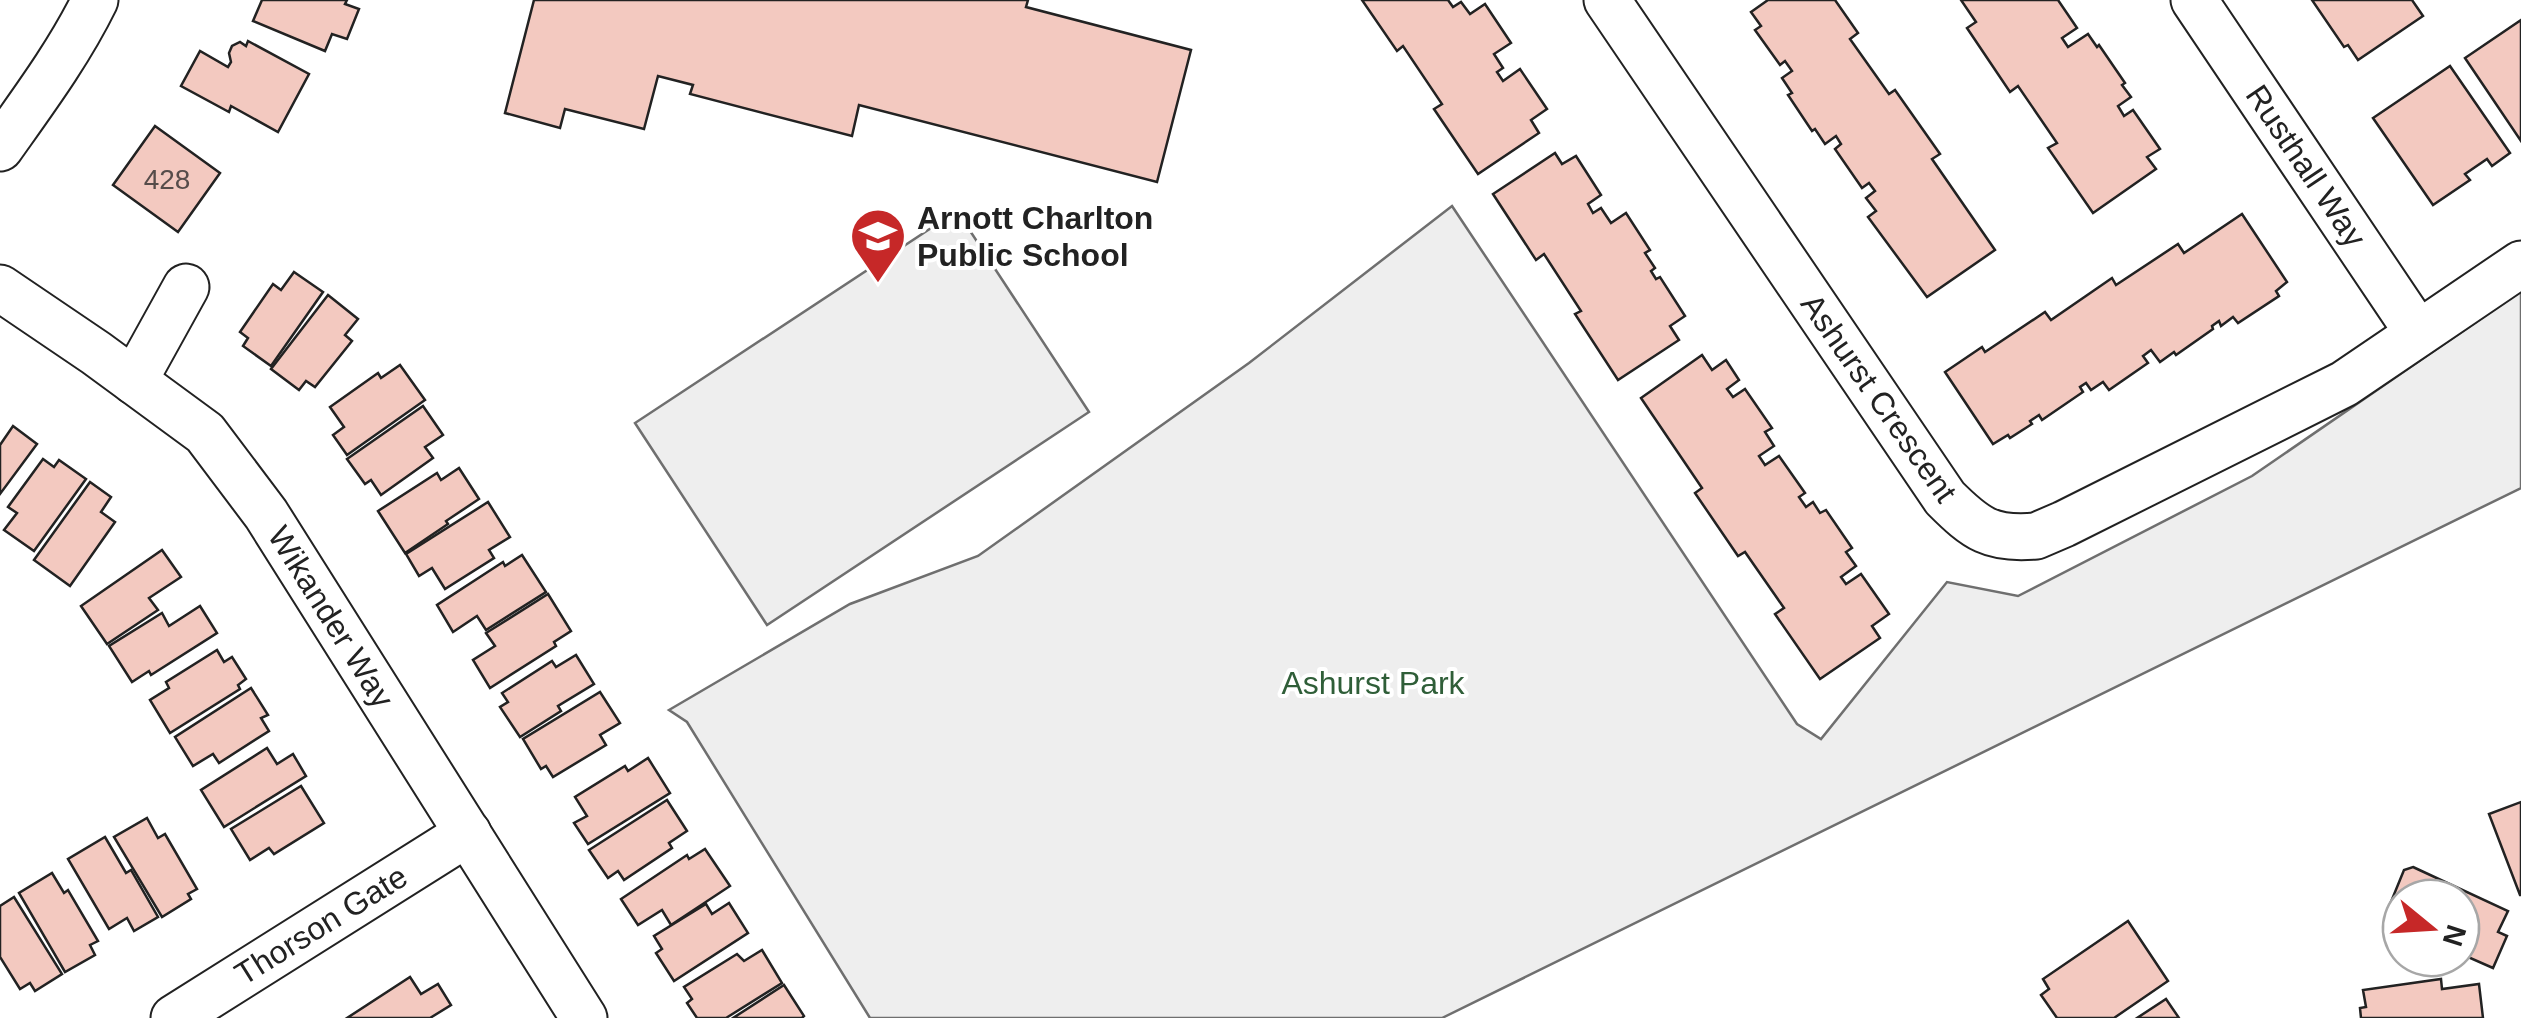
<svg xmlns="http://www.w3.org/2000/svg" width="2521" height="1018" font-family="Arial,sans-serif">
	<style>
		.green { fill: #eee; stroke: #6f6f6f; stroke-width: 2.5 }
		.building { fill: #f3c9c0; stroke: #222; stroke-width: 2.5 }
		.lines { fill: none; stroke-linecap: round; stroke-linejoin: round }
		.minor-casing { stroke: #222; stroke-width: 49 }
		.minor { stroke: #fff; stroke-width: 45 }
		.labels { text-anchor: middle; dominant-baseline: central; stroke-width: 8; stroke-linejoin: round; paint-order: stroke }
		.number-label { font-size: 28px; fill: #564c4a }
		.street-label { font-size: 32px; fill: #222; stroke: #fff }
		.poi-label { font-size: 32px; font-weight: bold; fill: #222; stroke: #fff; text-anchor: start }
		.park-label { font-size: 32px; fill: #2f5e38; stroke: #fff }
	</style>
	<rect width="100%" height="100%" fill="#fff"/>
	<g class="green">
		<path d="M1452,206L1797,724L1821,739L1947,582L2018,596L2252,476L2521,291V488L1442,1018H870L687,722L669,710L850,604L978,556L1249,363Z"/>
		<path d="M957,211L1089,412L767,625L635,423Z"/>
	</g>
	<g class="building">
		<path d="M262,0H347L345,4L359,9L347,39L332,34L325,51L253,21Z"/>
		<path d="M534,0H1028L1026,7L1191,50L1157,182L859,105L852,136L690,94L693,85L658,76L644,129L565,109L560,128L505,113Z"/>
		<path d="M1362,0H1448L1453,7L1461,2L1470,14L1485,4L1511,43L1494,54L1503,68L1497,72L1503,81L1520,69L1547,109L1531,120L1539,133L1478,174L1434,109L1442,104L1403,46L1397,51Z"/>
		<path d="M1768,0H1835L1858,33L1850,39L1889,94L1895,90L1940,154L1932,159L1995,250L1927,297L1868,217L1876,211L1866,198L1875,191L1869,183L1862,188L1835,149L1841,144L1836,136L1825,144L1815,129L1812,131L1788,95L1792,93L1782,78L1792,71L1785,61L1780,65L1755,30L1761,26L1751,12Z"/>
		<path d="M1961,0H2058L2077,28L2062,38L2068,47L2088,34L2097,47L2099,45L2125,83L2122,85L2131,97L2118,106L2124,116L2133,110L2160,149L2147,157L2156,169L2093,213L2048,148L2057,143L2018,86L2010,92L1967,28L1976,22Z"/>
		<path d="M2312,0H2412L2423,16L2358,60L2348,45L2344,47Z"/>
		<path d="M2521,20V141L2465,58Z"/>
		<path d="M248,41L309,74L278,132L231,106L229,112L181,86L200,51L228,67L231,62L229,53L232,46L240,42L246,46Z"/>
		<path d="M2450,66L2510,153L2492,166L2487,159L2465,174L2470,180L2433,205L2373,118Z"/>
		<path d="M155,126L220,173L178,232L113,185Z"/>
		<path d="M1555,153L1562,164L1576,156L1601,195L1588,204L1593,213L1601,208L1611,223L1626,213L1650,250L1645,253L1655,268L1651,271L1656,279L1660,277L1685,316L1670,326L1679,340L1618,380L1575,314L1581,311L1544,254L1536,260L1493,194Z"/>
		<path d="M2242,214L2287,282L2276,291L2279,296L2238,323L2233,317L2221,326L2219,321L2212,326L2213,329L2176,355L2174,352L2160,362L2151,350L2143,356L2148,363L2109,390L2103,382L2091,390L2086,383L2080,387L2083,392L2042,420L2039,415L2030,421L2032,424L2010,438L2008,435L1993,444L1945,372L1982,347L1985,352L2045,312L2051,320L2112,278L2116,285L2178,244L2184,253Z"/>
		<path d="M294,272L323,292L271,366L243,346L248,338L240,332L273,284L281,290Z"/>
		<path d="M328,295L358,319L345,335L352,341L315,387L306,381L299,390L271,369Z"/>
		<path d="M1702,355L1712,370L1726,360L1739,380L1727,389L1733,397L1745,389L1772,428L1765,432L1774,446L1759,456L1765,465L1779,456L1805,493L1799,497L1806,507L1813,502L1820,513L1826,510L1852,548L1846,552L1856,566L1841,577L1846,584L1861,574L1889,614L1872,626L1880,638L1820,679L1775,614L1784,608L1745,552L1738,556L1695,493L1702,488L1641,398Z"/>
		<path d="M400,365L425,400L347,455L333,435L344,427L330,407L378,373L381,378Z"/>
		<path d="M423,406L443,435L425,447L433,458L381,495L371,480L365,484L347,459Z"/>
		<path d="M13,426L37,444L0,494V445Z"/>
		<path d="M43,459L54,467L59,460L86,479L34,551L4,530L17,513L8,507Z"/>
		<path d="M459,468L479,499L446,521L448,524L405,553L378,511L437,473L441,480Z"/>
		<path d="M90,482L111,497L101,512L115,522L70,586L34,560Z"/>
		<path d="M488,502L510,537L489,550L494,558L445,589L432,568L419,576L406,554Z"/>
		<path d="M162,550L181,577L149,598L158,610L107,644L81,606Z"/>
		<path d="M522,555L546,592L486,630L477,616L453,632L437,605L503,562L505,566Z"/>
		<path d="M548,594L571,631L554,642L556,646L490,688L473,660L495,646L486,633Z"/>
		<path d="M200,606L217,633L151,675L149,671L132,682L109,646L162,613L169,626Z"/>
		<path d="M217,650L224,662L232,657L246,679L238,685L240,689L170,733L150,700L169,688L166,682Z"/>
		<path d="M576,655L594,684L558,706L561,711L520,737L500,707L508,702L502,693L552,661L556,667Z"/>
		<path d="M251,688L268,715L261,718L269,731L219,763L213,754L193,766L175,737Z"/>
		<path d="M600,692L620,723L600,735L606,745L553,777L546,766L541,769L523,739Z"/>
		<path d="M267,748L277,764L293,754L306,776L224,827L201,790Z"/>
		<path d="M648,758L670,793L588,844L574,823L587,816L575,797L625,766L628,771Z"/>
		<path d="M301,786L324,823L274,854L269,848L250,860L231,829Z"/>
		<path d="M667,800L687,831L669,843L672,848L624,880L618,871L608,878L589,850Z"/>
		<path d="M2521,802V895H2520L2489,814Z"/>
		<path d="M147,818L158,838L165,834L197,889L188,894L191,899L162,917L114,837Z"/>
		<path d="M105,837L126,873L131,870L158,917L134,931L127,918L109,929L68,859Z"/>
		<path d="M705,849L730,886L671,925L662,910L638,925L621,899L687,855L689,859Z"/>
		<path d="M2413,867L2508,911L2498,932L2507,936L2493,968L2461,954V898H2401V929L2388,923L2386,914L2404,870Z"/>
		<path d="M52,873L64,893L68,890L98,941L90,945L95,955L65,972L19,893Z"/>
		<path d="M14,897L62,974L35,991L30,983L20,989L0,957V906Z"/>
		<path d="M729,903L748,933L674,981L656,953L662,949L654,936L706,904L712,914Z"/>
		<path d="M2128,921L2168,981L2114,1018H2057L2041,995L2049,989L2043,979Z"/>
		<path d="M762,950L782,983L726,1018H697L687,1003L692,999L684,987L737,954L744,961Z"/>
		<path d="M410,977L421,994L438,984L451,1005L430,1018H347Z"/>
		<path d="M2441,979L2442,989L2479,984L2483,1018H2361L2360,1008L2366,1007L2363,990Z"/>
		<path d="M784,985L804,1016L802,1018H733Z"/>
		<path d="M2166,999L2179,1018H2137Z"/>
	</g>
	<g class="lines">
		<g class="minor-casing">
			<g id="minor">
				<path d="M1607,0L1945,498C1976,529 1991,540 2036,536L2064,524L2344,384L2521,264"/>
				<path d="M2194,0L2418,333"/>
				<path d="M0,148C34,100 69,53 95,0"/>
				<path d="M0,288L96,353L205,433L266,514L584,1018"/>
				<path d="M134,381L186,287"/>
				<path d="M174,1018L468,833"/>
			</g>
		</g>
		<use href="#minor" class="minor"/>
	</g>
	<defs>
		<g id="school-pin" transform="scale(2.875)"><path d="M0 17L-7.5 6A9.5 9.5 0 1 1 7.5 6Z" fill="#c62828" stroke="#fff"/><path d="M0-5L7-2L0 1L-7-2ZM-4 1L0 2.5L4 1V4Q0 6-4 4Z" fill="#fff"/></g>
	</defs>
	<g fill-rule="evenodd">
		<use href="#school-pin" x="878" y="236"/>
	</g>
	<g class="labels">
		<g class="number-label">
			<text x="167" y="179">428</text>
		</g>
		<g class="street-label">
			<text transform="translate(2306 166) rotate(56)">Rusthall Way</text>
			<text transform="translate(1879 398) rotate(55)">Ashurst Crescent</text>
			<text transform="translate(331 617) rotate(58)">Wikander Way</text>
			<text transform="translate(321 925) rotate(-32)">Thorson Gate</text>
		</g>
		<g class="poi-label">
			<text x="917" y="218">Arnott Charlton<tspan x="917" dy="37">Public School</tspan></text>
		</g>
		<g class="park-label">
			<text x="1373" y="683">Ashurst Park</text>
		</g>
	</g>
	<g transform="translate(2431 928) rotate(108)"><circle r="48" fill="#ffffff" stroke="#a7a7a7" stroke-width="2.5"/>
	<path d="M0-8L18 38L0 25L-18 38Z" fill="#c62828"/>
	<text y="-15" font-size="28" font-weight="bold" text-anchor="middle" fill="#222222">N</text>
	</g>
</svg>
